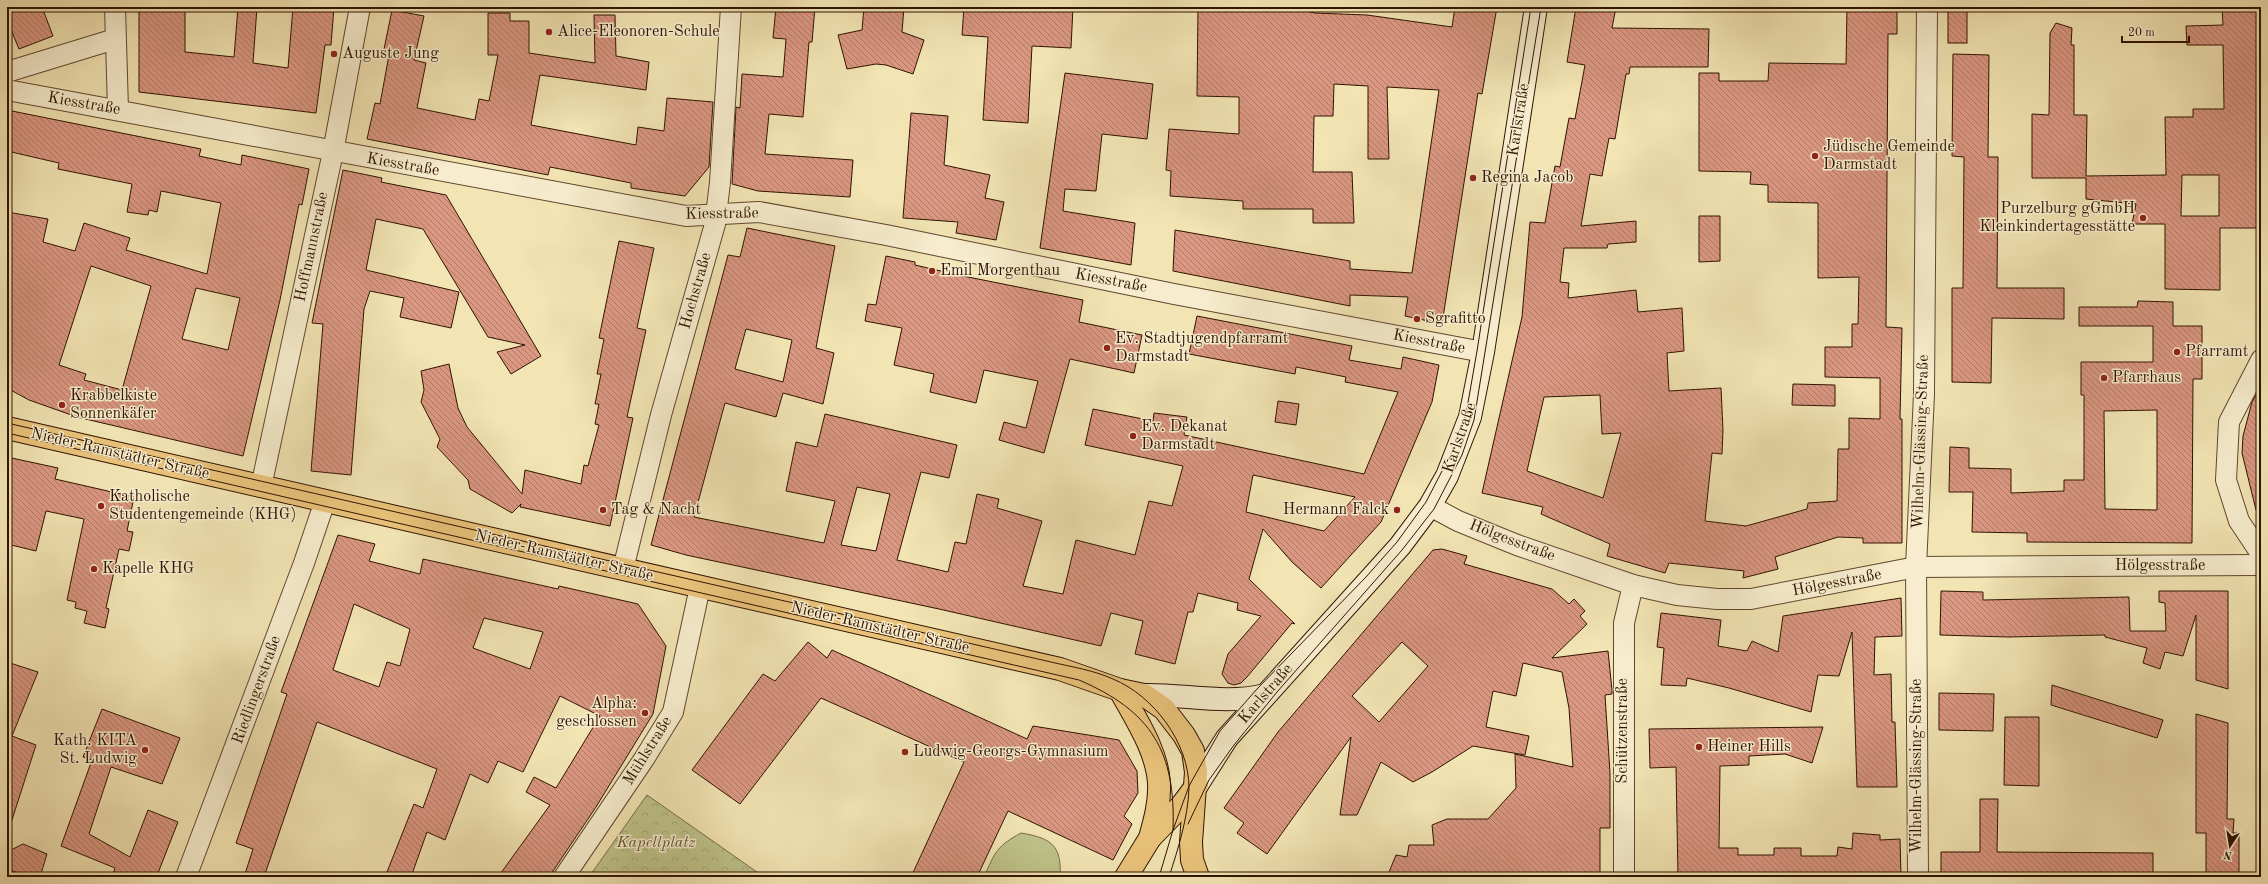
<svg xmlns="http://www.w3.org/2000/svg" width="2268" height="884" font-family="'Old Standard TT',serif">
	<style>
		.forest { fill: url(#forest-crowns); stroke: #776b46 }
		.garden { fill: #bec38a; stroke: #776b46 }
		.building { fill: url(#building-back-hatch); stroke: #301301; fill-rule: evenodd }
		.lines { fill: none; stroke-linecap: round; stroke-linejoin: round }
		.minor-casing { stroke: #60472e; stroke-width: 22 }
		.secondary-casing { stroke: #301301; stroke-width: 24 }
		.primary-casing { stroke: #301301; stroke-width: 24 }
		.minor { stroke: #f7edce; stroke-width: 20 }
		.secondary { stroke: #f7edce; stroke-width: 22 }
		.primary { stroke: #e9c27a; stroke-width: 22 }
		.tram { stroke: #301301; stroke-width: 1 }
		.poi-dot { fill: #8f2418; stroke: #f7edce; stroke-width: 1.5 }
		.labels { text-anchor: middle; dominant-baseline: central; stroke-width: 3; stroke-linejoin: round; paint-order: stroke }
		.poi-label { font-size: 16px; fill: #301301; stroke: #f7edce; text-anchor: start }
		.street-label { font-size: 16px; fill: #301301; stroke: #f7edce }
		.park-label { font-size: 16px; font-style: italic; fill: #625131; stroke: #f7edce }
	</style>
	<defs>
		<pattern id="forest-crowns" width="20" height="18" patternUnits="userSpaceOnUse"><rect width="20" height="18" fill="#bec38a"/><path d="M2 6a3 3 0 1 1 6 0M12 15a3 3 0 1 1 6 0" fill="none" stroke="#a4a775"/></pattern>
		<pattern id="building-back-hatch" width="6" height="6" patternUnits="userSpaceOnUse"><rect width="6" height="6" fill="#da9781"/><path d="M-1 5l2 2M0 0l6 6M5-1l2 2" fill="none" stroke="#b17a67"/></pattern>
	</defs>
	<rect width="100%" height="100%" fill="#f2e4b3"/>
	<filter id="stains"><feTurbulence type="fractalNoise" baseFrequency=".005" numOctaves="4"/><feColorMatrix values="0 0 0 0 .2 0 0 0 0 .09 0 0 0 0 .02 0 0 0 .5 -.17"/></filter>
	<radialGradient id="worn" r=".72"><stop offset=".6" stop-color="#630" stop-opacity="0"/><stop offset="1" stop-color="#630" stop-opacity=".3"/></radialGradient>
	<path class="forest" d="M647,795L764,877H589Z"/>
	<path class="garden" d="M1021,833C1051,838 1062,845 1060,877H984C995,852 997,846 1021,833Z"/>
	<g class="building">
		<path d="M7,7H42L53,36L19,49L7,20Z"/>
		<path d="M139,7H185V52L234,57L238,7H257L253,63L288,68L293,7H334L331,45H325L316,113L139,92Z"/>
		<path d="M776,7H815L812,42H809L803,117L769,114L765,154L853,160L850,197L758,191L732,184L736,107L740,108L742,74L783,77L786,39L773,38Z"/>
		<path d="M864,7H904L902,32L924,40L913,74L886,65L876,64L847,69L838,35L862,30Z"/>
		<path d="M964,7H1073L1071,48L1032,46L1028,123L983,120L988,37L962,35Z"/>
		<path d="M1198,7H1310V12L1315,13L1367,15L1452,27L1455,7H1497L1482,94L1478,93L1442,324L1405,316L1408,297L1350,295V306L1173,271L1175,230L1350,261V269L1412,273L1439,90L1387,87L1389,159H1368V86L1334,84L1333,116H1314L1313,172H1352L1354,223H1313V209H1243V201L1170,196L1171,171L1166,170L1169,129L1239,134V97L1197,96Z"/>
		<path d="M1576,7H1616L1612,28L1709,29L1708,67H1630L1629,74H1626L1615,139L1609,138L1602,176L1590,174L1581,226L1636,221V242L1608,244L1607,248H1564L1560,282L1569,283L1568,298L1636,290L1638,312L1682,308L1684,351L1667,353L1669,391L1721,388L1723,430L1722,454L1712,453L1705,521L1746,526L1807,509L1808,503L1837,501L1838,449H1849V418L1880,419V378L1825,377V347H1852V324H1858L1859,277L1818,278V203L1768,202V185L1750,184L1751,172L1699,171V73H1719V81H1768L1769,63L1846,64L1847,7H1897V34H1888L1886,327L1902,328L1900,419H1902V543H1863V538L1838,537L1775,557L1778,569L1743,578L1744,571L1669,563L1665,573L1607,556L1610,544L1541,514L1543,507L1482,493L1522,317L1530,222L1545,223L1555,166L1560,167L1569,118L1575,119L1585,65L1567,62ZM1600,395L1602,434L1621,433L1603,498L1527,471L1544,397Z"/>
		<rect x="1948" y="7" width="19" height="36"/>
		<path d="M2222,7H2261V228H2220V290L2165,289V224H2132L2136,204L2086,199V178H2032V114L2049,115L2050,33L2056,23L2072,28L2071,45H2074V115H2087L2086,176L2166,175L2165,117H2193V109H2224L2223,45H2187L2186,26L2223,25ZM2182,175H2219V216H2181Z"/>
		<path d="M392,10L424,16L414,60L426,63L417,108L475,120L479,99L489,101L498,55H488V13H510V21H529V53L595,63L594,15H615L616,56L649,62L646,90L540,75L531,125L636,145L638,127L664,131L667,98L713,102L709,167L685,196L631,188V183L550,167L548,175L367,139L375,103L380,104L389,55L383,54Z"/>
		<path d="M1953,54L1989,55L1988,157H1998L1997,288H2064V319L1992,318L1991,383L1952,382V288H1963L1964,157L1952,156Z"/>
		<path d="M1065,73L1153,84L1147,139L1102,134L1096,191L1065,189L1063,211L1135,223L1131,265L1040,248Z"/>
		<path d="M7,110L201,149L199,156L241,165L242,155L309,169L302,205L299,204L280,300L243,456L77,417L29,400L7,388V212L48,219L43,242L75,251L84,223L130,238L126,250L207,274L221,203L161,191L157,212L149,210L148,215L127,212L132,184L58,169L59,163L7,151ZM91,266L151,286L122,390L84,380L86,374L59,365ZM196,288L240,298L228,350L182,339Z"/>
		<path d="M911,113L948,116L944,165L990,175L985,198L1004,202L996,240L956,233L958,222L903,218Z"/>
		<path d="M343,170L382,178L381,182L446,195L541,356L511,374L497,352L525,345L488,337L423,229L376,219L366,270L459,292L451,328L400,317L404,298L370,291L364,309L351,475L311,471L323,324L312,323Z"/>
		<path d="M1699,216H1720V261L1699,262Z"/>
		<path d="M747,228L835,246L816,348L834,353L823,404L783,393L776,417L725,403L694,517L824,543L835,501L786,491L796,442L817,447L825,414L957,445L949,478L921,472L897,560L948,572L955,542L966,544L977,494L999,499L997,508L1042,521L1023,586L1063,594L1076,540L1135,555L1149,501L1172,506L1183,466L1085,445L1093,409L1153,421L1154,413L1187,417L1184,435L1364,474L1398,392L1345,382L1346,377L1296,367L1295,374L1189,354L1197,316L1352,346L1349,360L1401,369L1403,357L1439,365L1432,402L1381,522L1321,588L1292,562L1263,529L1249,579L1295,624L1292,623L1247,677L1241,683L1234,685L1228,683L1222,674L1228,654L1261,616L1237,610L1238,603L1198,593L1193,612H1188L1175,664L1135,654L1143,621L1111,613L1101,646L939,609L686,555L651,545L728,255L740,257ZM746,329L792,340L783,382L735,369ZM1253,475L1355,497L1324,531L1246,512ZM857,487L890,494L876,551L841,545Z"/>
		<path d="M619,241L654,248L637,328L646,330L627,417L633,418L610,526L520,507L521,504L512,513L470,489L468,480L437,447L440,439L421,402L424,390L421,371L449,364L458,408L467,427L522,494L525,470L581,484L584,465L588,466L599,425L595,424L599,404H595L601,374H597L604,339L599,338Z"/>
		<path d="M886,256L915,262V265L958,275L1083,300L1079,322L1142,335L1134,373L1070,359L1044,453L999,440L1004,422L1026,428L1038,381L984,370L976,403L930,392L934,374L894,365L902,328L865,321L868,304L876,305Z"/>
		<path d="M2138,301L2173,302V326H2202V379H2193L2192,543L2027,542V533L1972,532L1973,492H1949L1950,447L1969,448V468L2011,469V493L2064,491V480H2084V395H2081V362H2153V326H2079V307H2137ZM2157,410V510L2105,509L2104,411Z"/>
		<path d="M1793,384L1835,385V406L1792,405Z"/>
		<path d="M2258,392H2261V509L2256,510L2242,453L2243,436L2252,402Z"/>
		<path d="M1278,401L1299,404L1296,425L1275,422Z"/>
		<path d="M7,457L58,468L55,479L134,497L127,531L133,532L129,551L119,549L106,608L109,609L105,628L84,623L87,611L75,608L76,602L67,600L84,519L46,511L36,551L7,544Z"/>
		<path d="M338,535L375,544L369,561L420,574L423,559L558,589L559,586L638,604L666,646L653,714L596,807L549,877H498L550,805L526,792L534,777L556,788L600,716L560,696L523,772L498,761L488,783L470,774L445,840L427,832L411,877H385L414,804L423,808L437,769L317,722L264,877H244L253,849L236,843L287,694L281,692ZM354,604L410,629L400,666L387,662L379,687L333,670ZM484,618L543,632L530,669L473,648Z"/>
		<path d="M1442,549L1467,556L1464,564L1552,589L1569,604L1574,599L1585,611L1580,616L1587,624L1552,658L1608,651L1612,690V694L1605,695L1610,773V828H1600V877H1387L1396,855L1407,857L1409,845H1434L1432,825L1447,819H1488L1516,788L1515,754L1573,767L1569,708L1562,672L1523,663L1516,696L1493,691L1486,727L1529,736L1525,755L1473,746L1432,772L1413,782L1381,762L1357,815H1340L1351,737L1267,854L1237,833L1244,823L1224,808L1278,732L1319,684L1433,550ZM1402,642L1428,666L1379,722L1352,696Z"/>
		<path d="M1941,591L1983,592V600L2129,597L2130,631H2166L2165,603L2159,602V591H2228V689L2196,680V615L2183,656L2165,652L2160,669L2143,663L2147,648L2105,637V635L2008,637L1940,635Z"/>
		<path d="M1901,598L1902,636L1875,637L1874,675L1891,674L1892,722H1895L1897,787H1857L1852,632L1839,676L1818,675L1811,712L1729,688L1687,678L1686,686L1661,685L1664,648L1657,647L1661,613L1721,620L1718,646L1747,651L1752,641L1778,652L1783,616Z"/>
		<path d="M808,642L827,658L832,650L1027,739L1033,726L1119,740L1137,771L1138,793L1124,816L1132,824L1113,860L1008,811L977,877H911L964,762L821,698L740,804L692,770L763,674L775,681Z"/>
		<path d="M7,662L38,672L12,736L36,745L11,823H7Z"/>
		<path d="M2052,685L2163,720L2157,738L2051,705Z"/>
		<path d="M1939,693L1994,694L1993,731L1939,730Z"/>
		<path d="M102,709L180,738L162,784L111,767L89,834L130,857L148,810L178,822L158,873L166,877H112L115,868L61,846L92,760L83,757Z"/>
		<path d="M2196,714L2228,723L2227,819H2234L2233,833H2239V877H2206V833H2196Z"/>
		<path d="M2005,717H2039V786L2004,785Z"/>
		<path d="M1823,727L1812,763L1785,754L1749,756V765L1720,766L1719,848H1738V855H1774V848H1801V856H1837L1838,847L1852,849L1853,833L1880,835V840L1900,839L1901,877H1678L1676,767L1650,768L1649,729Z"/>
		<path d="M1980,799H1998L1997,852L2153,853V877H1941V852H1980Z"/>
		<path d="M23,844L47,854L40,877H30L7,869V852Z"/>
	</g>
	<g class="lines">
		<g class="minor-casing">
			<g id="minor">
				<path d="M115,7L118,110"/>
				<path d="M7,72L115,39"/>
				<path d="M7,90L686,216L759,212L886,235L1174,294L1483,352"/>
				<path d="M2261,360L2229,422L2226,480L2239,521L2261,554"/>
				<path d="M261,487L333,152L360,7"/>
				<path d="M1430,506L1458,521L1517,545L1633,585L1677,595L1717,599H1751L1916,567L2261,565"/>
				<path d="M623,569L661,415L715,224L720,182L731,7"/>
				<path d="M186,877L304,563L325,501"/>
				<path d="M564,877L644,759L673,712L700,587"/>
				<path d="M1624,877V623L1633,585"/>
				<path d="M1918,877L1916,567L1924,394L1927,7"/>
			</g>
		</g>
		<g class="secondary-casing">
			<g id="secondary">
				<path d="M1144,695C1184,694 1226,705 1265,695"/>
				<path d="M1197,785L1227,738L1400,546L1430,506L1447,476L1470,417L1483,352L1536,7"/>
			</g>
		</g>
		<g class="primary-casing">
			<g id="primary">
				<path d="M7,428L1060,669L1120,690L1144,695L1164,709L1184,735L1193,751L1196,772L1191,842L1192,860L1198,877"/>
				<path d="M1120,690C1135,718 1157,750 1159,783C1160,802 1155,820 1150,838"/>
				<path d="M1126,877L1150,838L1182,805L1197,785"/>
			</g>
		</g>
		<use href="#minor" class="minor"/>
		<use href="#secondary" class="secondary"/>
		<use href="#primary" class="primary"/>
		<g class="tram">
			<path d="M7,423L942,637C978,645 1015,654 1051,662C1072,667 1093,670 1113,679C1154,696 1189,743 1189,788C1188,818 1178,849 1169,877"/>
			<path d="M7,433L1079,680C1151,711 1176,751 1173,830"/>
			<path d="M1188,824L1209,780L1234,745L1277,692L1402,550L1434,509L1462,455L1474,420L1541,7"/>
			<path d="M1159,877L1173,830L1189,786L1220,731L1257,689L1366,577L1397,542L1426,502L1455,446L1466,414L1477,351L1531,7"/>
		</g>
	</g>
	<g class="poi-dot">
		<circle cx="549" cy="32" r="4"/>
		<circle cx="334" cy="54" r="4"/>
		<circle cx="1815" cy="156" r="4"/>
		<circle cx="1473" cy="178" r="4"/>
		<circle cx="2143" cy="218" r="4"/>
		<circle cx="932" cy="271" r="4"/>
		<circle cx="1417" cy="319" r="4"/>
		<circle cx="1107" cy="348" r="4"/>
		<circle cx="2177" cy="352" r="4"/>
		<circle cx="2104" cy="378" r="4"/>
		<circle cx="62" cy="405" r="4"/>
		<circle cx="1133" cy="436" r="4"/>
		<circle cx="101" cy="506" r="4"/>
		<circle cx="603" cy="510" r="4"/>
		<circle cx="1397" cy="510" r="4"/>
		<circle cx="94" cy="569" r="4"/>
		<circle cx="645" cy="713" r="4"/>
		<circle cx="1699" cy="747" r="4"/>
		<circle cx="145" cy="750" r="4"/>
		<circle cx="905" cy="752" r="4"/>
	</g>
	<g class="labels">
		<g class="poi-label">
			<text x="557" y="32">Alice-Eleonoren-Schule</text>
			<text x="342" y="54">Auguste Jung</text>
			<text x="1823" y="147">Jüdische Gemeinde<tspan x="1823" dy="18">Darmstadt</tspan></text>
			<text x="1481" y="178">Regina Jacob</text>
			<text x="2135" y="209" text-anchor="end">Purzelburg gGmbH<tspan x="2135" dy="18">Kleinkindertagesstätte</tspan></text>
			<text x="940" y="271">Emil Morgenthau</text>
			<text x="1425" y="319">Sgrafitto</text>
			<text x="1115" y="339">Ev. Stadtjugendpfarramt<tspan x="1115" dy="18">Darmstadt</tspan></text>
			<text x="2185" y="352">Pfarramt</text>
			<text x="2112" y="378">Pfarrhaus</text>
			<text x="70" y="396">Krabbelkiste<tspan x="70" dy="18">Sonnenkäfer</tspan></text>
			<text x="1141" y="427">Ev. Dekanat<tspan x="1141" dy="18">Darmstadt</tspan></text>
			<text x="109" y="497">Katholische<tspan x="109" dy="18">Studentengemeinde (KHG)</tspan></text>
			<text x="611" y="510">Tag &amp; Nacht</text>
			<text x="1389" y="510" text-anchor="end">Hermann Falck</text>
			<text x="102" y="569">Kapelle KHG</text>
			<text x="637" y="704" text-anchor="end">Alpha:<tspan x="637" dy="18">geschlossen</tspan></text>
			<text x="137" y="741" text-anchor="end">Kath. KITA<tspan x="137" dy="18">St. Ludwig</tspan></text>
			<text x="1707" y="747">Heiner Hills</text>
			<text x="913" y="752">Ludwig-Georgs-Gymnasium</text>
		</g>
		<g class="street-label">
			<text transform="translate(84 104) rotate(10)">Kiesstraße</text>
			<text transform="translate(1519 120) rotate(-81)">Karlstraße</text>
			<text transform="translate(403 165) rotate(10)">Kiesstraße</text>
			<text transform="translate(722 214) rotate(-1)">Kiesstraße</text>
			<text transform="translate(312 247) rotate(-78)">Hoffmannstraße</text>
			<text transform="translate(1111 281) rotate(11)">Kiesstraße</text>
			<text transform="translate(696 291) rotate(-74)">Hochstraße</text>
			<text transform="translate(1429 342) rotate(11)">Kiesstraße</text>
			<text transform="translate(1460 438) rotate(-71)">Karlstraße</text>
			<text transform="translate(1921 442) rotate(-88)">Wilhelm-Glässing-Straße</text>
			<text transform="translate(120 454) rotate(13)">Nieder-Ramstädter Straße</text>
			<text transform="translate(1512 541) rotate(21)">Hölgesstraße</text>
			<text transform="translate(564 556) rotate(13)">Nieder-Ramstädter Straße</text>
			<text x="2160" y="566">Hölgesstraße</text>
			<text transform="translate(1837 583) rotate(-11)">Hölgesstraße</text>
			<text transform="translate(880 628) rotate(13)">Nieder-Ramstädter Straße</text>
			<text transform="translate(257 690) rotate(-70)">Riedlingerstraße</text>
			<text transform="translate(1266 694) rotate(-49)">Karlstraße</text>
			<text transform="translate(1623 731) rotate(-90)">Schützenstraße</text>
			<text transform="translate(648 751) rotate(-58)">Mühlstraße</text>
			<text transform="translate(1917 766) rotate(-90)">Wilhelm-Glässing-Straße</text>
		</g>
		<g class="park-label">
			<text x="656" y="843">Kapellplatz</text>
		</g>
	</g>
	<rect width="2268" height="884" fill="none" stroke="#f2e4b3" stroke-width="24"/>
	<rect x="8" y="8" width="2252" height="868" fill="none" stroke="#301301" stroke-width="2"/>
	<rect x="12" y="12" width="2244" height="860" fill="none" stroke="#301301"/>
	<g transform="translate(2230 846) rotate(192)" stroke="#f7edce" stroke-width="3" paint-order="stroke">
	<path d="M0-3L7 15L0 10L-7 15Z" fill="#301301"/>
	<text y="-6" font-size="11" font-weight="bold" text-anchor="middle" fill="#301301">N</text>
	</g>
	<path d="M2122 36v6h67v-6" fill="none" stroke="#301301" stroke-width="2"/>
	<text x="2128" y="36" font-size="12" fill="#301301" stroke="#f7edce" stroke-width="3" paint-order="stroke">20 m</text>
	<rect width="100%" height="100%" filter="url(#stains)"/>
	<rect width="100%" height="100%" fill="url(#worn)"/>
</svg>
